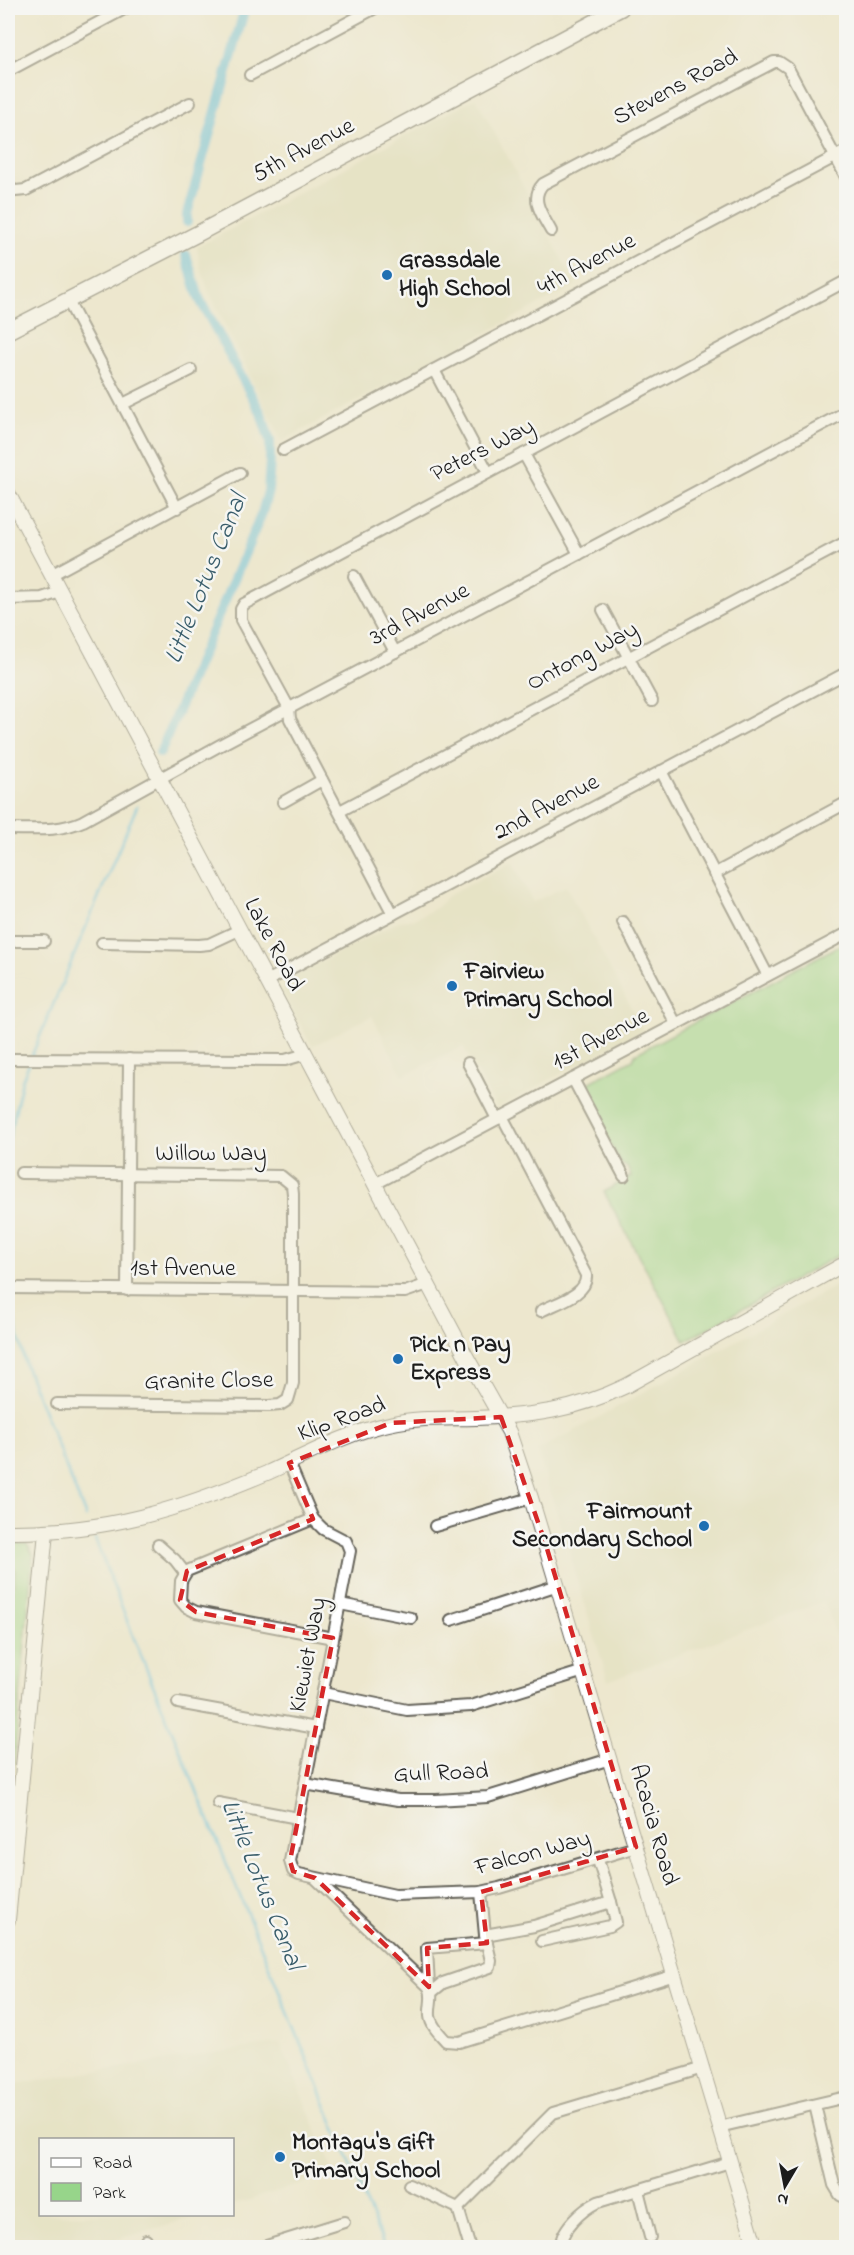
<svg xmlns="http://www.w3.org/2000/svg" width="854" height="2255" font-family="'Indie Flower',sans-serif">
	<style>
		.built { fill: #deddbb }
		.green { fill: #97d58a; stroke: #5a7853; stroke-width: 1.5 }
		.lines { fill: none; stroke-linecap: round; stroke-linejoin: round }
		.stream { stroke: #64bfe1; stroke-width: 3 }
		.canal { stroke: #64bfe1; stroke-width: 10 }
		.minor-casing { stroke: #65635a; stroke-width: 14 }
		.tertiary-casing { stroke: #65635a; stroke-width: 16 }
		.secondary-casing { stroke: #65635a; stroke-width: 18 }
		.minor { stroke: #fff; stroke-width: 10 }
		.tertiary { stroke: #fff; stroke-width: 14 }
		.secondary { stroke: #fff; stroke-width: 15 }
		.marked { fill: none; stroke: #d62828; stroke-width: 4.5; stroke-dasharray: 12 8; stroke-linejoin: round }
		.poi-dot { fill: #1f6fb2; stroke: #f6f6f2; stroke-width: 2 }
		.labels { text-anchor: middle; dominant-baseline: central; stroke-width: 5; stroke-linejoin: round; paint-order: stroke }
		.street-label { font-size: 24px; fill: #1c1c1c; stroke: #f6f6f2 }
		.poi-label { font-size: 24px; font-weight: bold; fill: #1c1c1c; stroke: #f6f6f2; text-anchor: start }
		.water-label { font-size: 26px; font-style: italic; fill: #395d6b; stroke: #f6f6f2 }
	</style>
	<rect width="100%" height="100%" fill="#f6f6f2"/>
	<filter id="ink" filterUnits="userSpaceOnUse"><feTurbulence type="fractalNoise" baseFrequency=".0167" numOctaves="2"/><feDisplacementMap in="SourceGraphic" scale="12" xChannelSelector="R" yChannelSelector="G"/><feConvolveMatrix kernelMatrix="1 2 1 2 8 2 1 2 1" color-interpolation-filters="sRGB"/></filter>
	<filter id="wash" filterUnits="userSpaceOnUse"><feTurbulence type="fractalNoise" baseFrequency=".008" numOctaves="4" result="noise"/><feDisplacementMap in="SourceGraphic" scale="24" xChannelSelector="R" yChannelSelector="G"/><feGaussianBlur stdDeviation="1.35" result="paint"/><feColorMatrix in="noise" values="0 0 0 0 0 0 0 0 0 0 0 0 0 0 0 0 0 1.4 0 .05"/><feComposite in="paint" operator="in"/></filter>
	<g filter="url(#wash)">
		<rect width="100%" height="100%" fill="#ede7ce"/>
		<g class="built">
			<path d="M476,98L576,285L282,441L209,292L200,266L197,247Z"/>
			<path d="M512,862L533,902L566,886L643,1030L497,1108L463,1046L403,1076L372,1016L312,1046L282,992L287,980L399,921L414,919L438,907L447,896Z"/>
			<path d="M846,1280V1662L824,1601L608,1681L538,1451Z"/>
			<path d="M280,2043L335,2174L233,2205L232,2140H40V2214L201,2215L92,2247H10L8,2220V2085Z"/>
		</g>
		<g class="green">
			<path d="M846,942V1251L685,1341L604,1192L631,1176L627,1167L621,1164L581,1089L583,1086L633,1059L635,1054Z"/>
			<path d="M8,1543L27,1544L33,1554L8,1828V1640L15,1569L8,1560Z"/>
		</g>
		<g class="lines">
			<g class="stream">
				<path d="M32,1055L137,806"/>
				<path d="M8,1143L22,1081L30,1061"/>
				<path d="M8,1297L26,1367L86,1517"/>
				<path d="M95,1539L137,1646L385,2248"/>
			</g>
			<g class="canal">
				<path d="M187,222V214L245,8"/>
				<path d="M160,753L262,513L268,491L270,461V441L261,413L199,298L186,255"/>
			</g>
		</g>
	</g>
	<g filter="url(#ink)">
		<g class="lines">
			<g class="minor-casing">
				<g id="minor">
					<path d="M8,71L126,8"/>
					<path d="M250,75L375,8"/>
					<path d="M8,187L15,191L26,190L190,103"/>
					<path d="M551,231C543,216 529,199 543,184L774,62H779L788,68L846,177"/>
					<path d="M68,301L177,508"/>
					<path d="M434,370L488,472"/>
					<path d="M123,404L191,370"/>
					<path d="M283,450L846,151"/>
					<path d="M524,454L579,554"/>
					<path d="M51,575L240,473"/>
					<path d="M354,576L395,652"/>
					<path d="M8,599L42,598L60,592"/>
					<path d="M603,610L652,701"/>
					<path d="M661,771L767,974"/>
					<path d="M283,802L322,780"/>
					<path d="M340,811L846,542"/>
					<path d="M8,829C33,829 59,832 83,821L224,743L846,412"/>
					<path d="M714,874L846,803"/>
					<path d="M393,914L290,719L289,708L241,620V609L244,604L846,281"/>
					<path d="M623,922L676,1024"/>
					<path d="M8,941H44"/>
					<path d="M102,943L199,945L209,944L239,930"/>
					<path d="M267,981L846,673"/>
					<path d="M8,1059L285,1060L306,1054"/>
					<path d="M468,1063L497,1119"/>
					<path d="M573,1079L624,1176"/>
					<path d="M502,1116L586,1275C588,1295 556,1303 541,1311"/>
					<path d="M21,1173L281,1176L292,1185L293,1194V1383L288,1400L280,1405L269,1406L57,1404"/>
					<path d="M375,1184L846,934"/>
					<path d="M8,1288L405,1292L428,1284"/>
					<path d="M127,1290L129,1059"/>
					<path d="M289,1463L313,1519L323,1529L346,1541L350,1551L290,1861L293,1871L299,1874L395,1895L481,1892L499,1888L636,1847"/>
					<path d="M313,1519L187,1571L181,1581L180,1600L186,1607L196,1612L333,1638"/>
					<path d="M435,1526L531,1498"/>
					<path d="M158,1545L175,1560L185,1573"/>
					<path d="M340,1604L411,1618"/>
					<path d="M451,1620L558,1585"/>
					<path d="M323,1693L407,1710L471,1706L584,1671"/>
					<path d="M178,1703L316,1728"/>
					<path d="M305,1784L398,1800H436L488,1797L610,1759"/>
					<path d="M218,1803L298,1818"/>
					<path d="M316,1879L429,1987C434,1996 429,2006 430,2016C431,2026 440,2034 446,2041L459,2042L675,1975"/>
					<path d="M485,1935L534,1926L611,1902L598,1860"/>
					<path d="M542,1941L610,1926L616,1922L611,1902"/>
					<path d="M429,1987L427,1948L487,1943"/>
					<path d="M432,1992L443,1983L490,1967L491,1961L485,1935L481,1892"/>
					<path d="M815,2105L834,2185L840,2195L846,2198"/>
					<path d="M719,2127L846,2097"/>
					<path d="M409,2185L458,2208"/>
					<path d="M638,2190L650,2237"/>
					<path d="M146,2240L148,2248"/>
					<path d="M260,2248L344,2222"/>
					<path d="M470,2248L458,2208L553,2113L703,2068"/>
					<path d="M561,2248C559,2230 583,2209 598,2202L730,2162"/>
				</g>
			</g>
			<g class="tertiary-casing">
				<g id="tertiary">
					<path d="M8,493L466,1356L509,1432L531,1498L756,2248"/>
					<path d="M8,1532C105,1533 179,1510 267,1473C307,1455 346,1433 389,1424C418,1417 447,1419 476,1418C532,1416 574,1411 626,1386L846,1263"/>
					<path d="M8,1920L46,1532"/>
				</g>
			</g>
			<g class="secondary-casing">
				<path id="secondary" d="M8,331L199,233L621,8"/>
			</g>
			<use href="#minor" class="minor"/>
			<use href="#tertiary" class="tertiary"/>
			<use href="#secondary" class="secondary"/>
		</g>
	</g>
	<path d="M0 0H854V2255H0ZM501,1417L545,1542L636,1847L481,1892L487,1943L427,1948L429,1987L315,1878L293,1871L290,1861L333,1638L196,1612L180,1600L187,1571L313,1519L289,1463L391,1423Z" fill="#ede7ce" fill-opacity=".55" fill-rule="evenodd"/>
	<path class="marked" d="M501,1417L545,1542L636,1847L481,1892L487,1943L427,1948L429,1987L315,1878L293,1871L290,1861L333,1638L196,1612L180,1600L187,1571L313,1519L289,1463L391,1423Z"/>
	<g class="poi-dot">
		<circle cx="387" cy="275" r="6"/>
		<circle cx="452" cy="986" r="6"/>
		<circle cx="398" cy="1359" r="6"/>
		<circle cx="704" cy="1526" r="6"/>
		<circle cx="280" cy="2157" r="6"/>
	</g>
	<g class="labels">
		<g class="street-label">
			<text transform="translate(676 88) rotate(-28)">Stevens Road</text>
			<text transform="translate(304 151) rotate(-28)">5th Avenue</text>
			<text transform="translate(587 265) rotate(-28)">4th Avenue</text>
			<text transform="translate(483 451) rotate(-27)">Peters Way</text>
			<text transform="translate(420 615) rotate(-28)">3rd Avenue</text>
			<text transform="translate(583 657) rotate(-28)">Ontong Way</text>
			<text transform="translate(547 808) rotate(-28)">2nd Avenue</text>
			<text transform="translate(273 945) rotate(62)">Lake Road</text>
			<text transform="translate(601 1040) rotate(-28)">1st Avenue</text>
			<text x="211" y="1154">Willow Way</text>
			<text x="183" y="1269">1st Avenue</text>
			<text transform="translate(209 1382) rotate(-1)">Granite Close</text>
			<text transform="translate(342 1420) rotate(-20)">Klip Road</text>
			<text transform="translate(309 1655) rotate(-79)">Kiewiet Way</text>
			<text transform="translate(441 1774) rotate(-2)">Gull Road</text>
			<text transform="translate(653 1825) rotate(74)">Acacia Road</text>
			<text transform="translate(533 1854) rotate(-15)">Falcon Way</text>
		</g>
		<g class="poi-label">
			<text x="399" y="261">Grassdale<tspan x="399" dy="28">High School</tspan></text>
			<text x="464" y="972">Fairview<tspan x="464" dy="28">Primary School</tspan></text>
			<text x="410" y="1345">Pick n Pay<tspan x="410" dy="28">Express</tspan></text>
			<text x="692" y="1512" text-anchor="end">Fairmount<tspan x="692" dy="28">Secondary School</tspan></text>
			<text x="292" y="2143">Montagu's Gift<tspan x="292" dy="28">Primary School</tspan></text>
		</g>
		<g class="water-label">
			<text transform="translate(207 579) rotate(-68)">Little Lotus Canal</text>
			<text transform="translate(261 1885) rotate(68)">Little Lotus Canal</text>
		</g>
	</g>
	<rect width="854" height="2255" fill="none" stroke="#f6f6f2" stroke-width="30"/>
	<rect x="39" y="2138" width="195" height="78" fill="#f6f6f2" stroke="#9f9f9c" stroke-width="1.5"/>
	<rect x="51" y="2158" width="30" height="9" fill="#ffffff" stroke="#9f9f9c" stroke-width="1.5"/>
	<text x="93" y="2168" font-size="18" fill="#1c1c1c">Road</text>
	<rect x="51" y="2183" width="30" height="18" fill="#97d58a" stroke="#9f9f9c" stroke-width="1.5"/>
	<text x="93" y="2198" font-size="18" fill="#1c1c1c">Park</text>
	<g transform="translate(785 2186) rotate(190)" stroke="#f6f6f2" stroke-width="4.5" paint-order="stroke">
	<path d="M0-4.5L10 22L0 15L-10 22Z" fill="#1c1c1c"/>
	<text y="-9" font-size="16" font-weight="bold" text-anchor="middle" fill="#1c1c1c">N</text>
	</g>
</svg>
